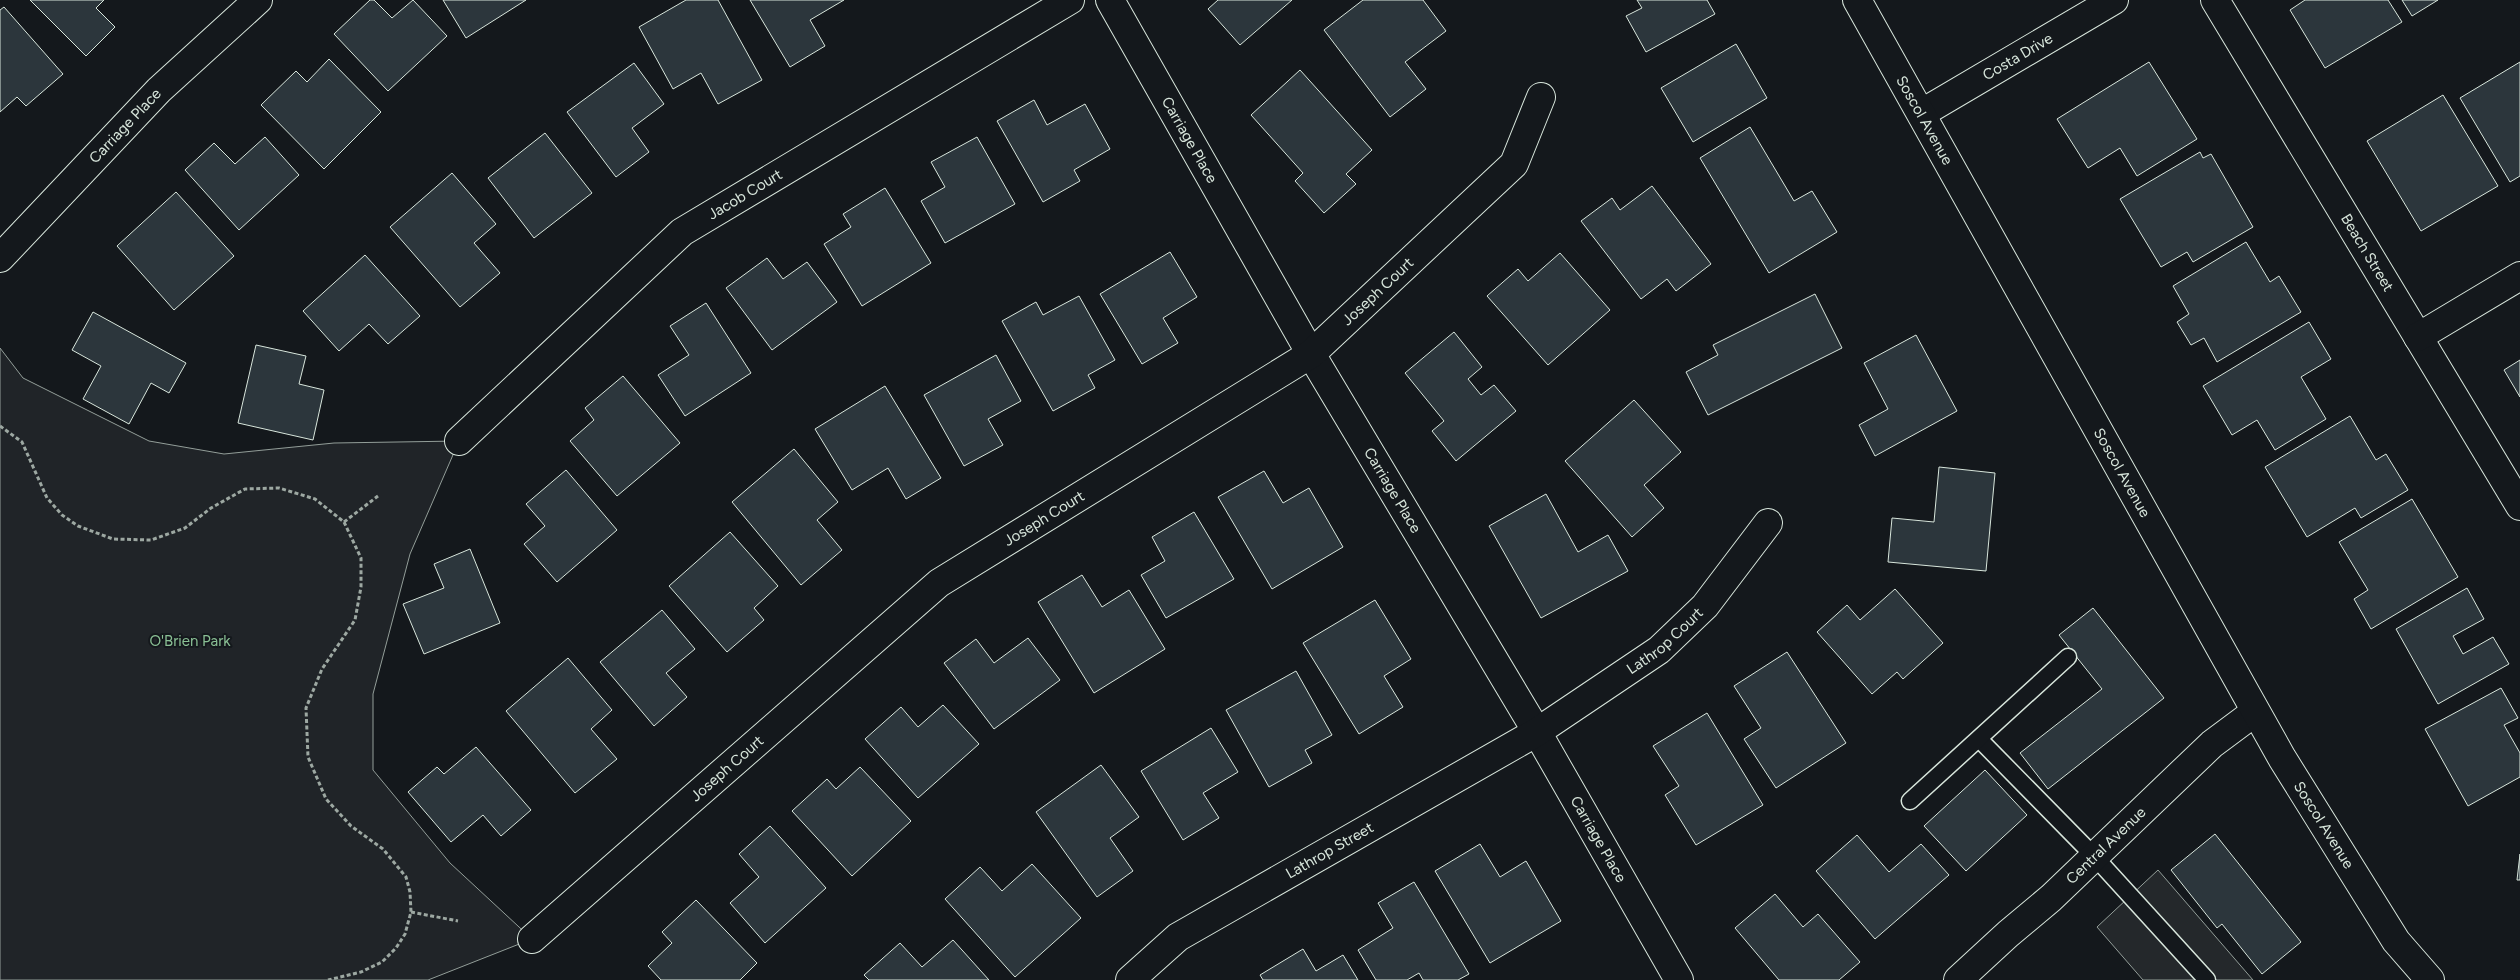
<svg xmlns="http://www.w3.org/2000/svg" width="2520" height="980" font-family="Figtree,sans-serif">
	<style>
		.green { fill: #202428; stroke: #939e99 }
		.parking { fill: #24282b; stroke: #939e99 }
		.building { fill: #2c363c; stroke: #d8e6dc }
		.lines { fill: none; stroke-linecap: round; stroke-linejoin: round }
		.service-casing { stroke: #d8e6dc; stroke-width: 19 }
		.minor-casing { stroke: #d8e6dc; stroke-width: 30 }
		.secondary-casing { stroke: #d8e6dc; stroke-width: 30 }
		.path { stroke: #9da8a2; stroke-width: 3; stroke-dasharray: 4 2.5; stroke-linecap: butt }
		.service { stroke: #14181c; stroke-width: 16 }
		.minor { stroke: #14181c; stroke-width: 28 }
		.secondary { stroke: #14181c; stroke-width: 28 }
		.labels { text-anchor: middle; dominant-baseline: central; stroke-width: 4; stroke-linejoin: round; paint-order: stroke }
		.street-label { font-size: 15px; fill: #d8e6dc; stroke: #14181c }
		.park-label { font-size: 15px; fill: #8ac095; stroke: #14181c }
	</style>
	<rect width="100%" height="100%" fill="#14181c"/>
	<path class="green" d="M0,348L23,378L149,441L224,454L334,443L459,441L410,554L373,694V770L450,863L532,939L428,980H0Z"/>
	<path class="parking" d="M2158,870L2253,980H2143L2097,927Z"/>
	<g class="building">
		<path d="M30,0H104L96,8L115,27L86,56Z"/>
		<path d="M370,0H374L392,18L413,0L447,36L388,91L334,34Z"/>
		<path d="M443,0H526L466,38Z"/>
		<path d="M686,0H718L762,80L718,104L701,73L673,89L639,27Z"/>
		<path d="M750,0H844L810,20L825,46L790,67Z"/>
		<path d="M1218,0H1292L1240,45L1208,9Z"/>
		<path d="M1363,0H1423L1446,31L1405,62L1426,89L1390,117L1324,30Z"/>
		<path d="M1637,0H1707L1715,14L1646,52L1626,16L1642,8Z"/>
		<path d="M2305,0H2388L2402,22L2325,68L2290,10Z"/>
		<path d="M2402,0H2438L2412,16Z"/>
		<path d="M4,7L63,74L26,106L17,97L0,112V10Z"/>
		<path d="M1736,44L1767,98L1693,142L1661,88Z"/>
		<path d="M329,59L381,112L324,169L261,105L296,71L307,82Z"/>
		<path d="M2149,62L2197,139L2137,176L2120,148L2088,168L2057,119Z"/>
		<path d="M2520,62V176L2510,182L2460,98Z"/>
		<path d="M634,63L664,104L632,128L649,152L616,177L567,112Z"/>
		<path d="M1300,70L1372,150L1346,174L1356,184L1324,213L1295,181L1303,173L1251,115Z"/>
		<path d="M2443,95L2498,186L2421,231L2367,141Z"/>
		<path d="M1034,100L1047,125L1085,104L1110,149L1074,170L1080,181L1043,202L997,121Z"/>
		<path d="M1750,127L1794,201L1812,191L1837,232L1769,273L1700,158Z"/>
		<path d="M545,133L592,193L534,238L488,178Z"/>
		<path d="M265,137L299,175L239,230L185,170L214,143L235,164Z"/>
		<path d="M977,137L1015,204L945,243L921,201L945,187L931,162Z"/>
		<path d="M2200,152L2203,158L2211,154L2253,227L2193,262L2187,252L2161,267L2120,199Z"/>
		<path d="M452,173L496,224L474,243L500,273L460,307L390,227Z"/>
		<path d="M1652,186L1711,264L1676,291L1667,279L1641,299L1581,221L1612,198L1620,210Z"/>
		<path d="M885,188L931,263L862,306L824,244L851,227L843,214Z"/>
		<path d="M176,192L234,256L174,310L117,246Z"/>
		<path d="M2246,242L2270,282L2279,276L2301,312L2217,362L2204,338L2191,345L2177,322L2189,314L2173,286Z"/>
		<path d="M1170,252L1197,297L1163,318L1178,343L1142,364L1100,294Z"/>
		<path d="M1560,253L1610,310L1548,365L1487,296L1518,269L1528,281Z"/>
		<path d="M365,255L420,316L388,344L369,324L339,351L303,311Z"/>
		<path d="M767,258L783,279L807,262L837,302L772,350L726,288Z"/>
		<path d="M1815,294L1842,348L1708,415L1686,372L1718,355L1713,345Z"/>
		<path d="M1079,296L1115,360L1088,375L1095,388L1053,411L1002,321L1036,302L1043,315Z"/>
		<path d="M706,303L751,373L685,416L658,375L689,355L670,326Z"/>
		<path d="M93,312L186,363L169,393L151,383L129,424L83,399L101,366L72,350Z"/>
		<path d="M2309,322L2331,359L2301,377L2326,419L2275,450L2257,420L2232,435L2203,386Z"/>
		<path d="M1454,332L1482,367L1468,379L1481,395L1494,385L1516,411L1456,461L1432,431L1444,421L1405,373Z"/>
		<path d="M1916,335L1957,411L1875,456L1859,425L1888,409L1864,363Z"/>
		<path d="M256,345L306,356L299,384L324,390L313,440L238,423Z"/>
		<path d="M996,355L1021,401L988,419L1003,445L964,466L924,395Z"/>
		<path d="M2520,360V397L2504,370Z"/>
		<path d="M623,376L680,443L617,496L570,441L594,420L585,408Z"/>
		<path d="M885,386L941,478L906,499L888,468L852,490L815,429Z"/>
		<path d="M1634,400L1681,452L1644,485L1664,508L1632,537L1565,461Z"/>
		<path d="M2350,416L2376,460L2386,454L2408,490L2361,518L2355,508L2307,537L2265,467Z"/>
		<path d="M794,449L838,502L817,520L842,550L801,585L732,502Z"/>
		<path d="M1939,467L1995,473L1986,571L1888,562L1892,518L1934,522Z"/>
		<path d="M566,470L617,530L557,582L524,544L545,526L526,504Z"/>
		<path d="M1264,471L1283,503L1309,488L1343,547L1272,589L1218,497Z"/>
		<path d="M1546,494L1578,552L1608,535L1628,571L1541,618L1489,526Z"/>
		<path d="M2412,499L2458,577L2371,629L2354,599L2368,590L2339,542Z"/>
		<path d="M1194,512L1234,579L1166,618L1141,575L1165,561L1152,537Z"/>
		<path d="M730,532L778,586L754,608L764,620L727,652L669,586Z"/>
		<path d="M470,549L500,623L424,654L403,604L444,588L434,564Z"/>
		<path d="M1082,575L1102,607L1129,590L1165,649L1094,693L1038,602Z"/>
		<path d="M2467,588L2484,619L2453,636L2463,654L2493,637L2509,664L2438,704L2396,629Z"/>
		<path d="M1895,589L1943,643L1903,679L1897,672L1872,694L1817,632L1847,605L1860,620Z"/>
		<path d="M1375,600L1411,659L1384,676L1403,707L1359,734L1303,643Z"/>
		<path d="M2093,608L2164,698L2048,789L2020,753L2102,689L2059,635Z"/>
		<path d="M662,610L695,649L666,673L687,697L654,726L600,662Z"/>
		<path d="M1028,638L1060,680L994,729L944,663L976,639L994,663Z"/>
		<path d="M1787,652L1846,743L1776,788L1744,739L1761,728L1734,686Z"/>
		<path d="M568,658L612,710L591,729L617,759L575,793L506,711Z"/>
		<path d="M1296,671L1332,735L1305,750L1312,763L1269,787L1226,710Z"/>
		<path d="M2501,688L2518,718L2504,725L2520,753V777L2468,806L2425,729Z"/>
		<path d="M943,705L979,744L918,798L865,739L901,707L918,727Z"/>
		<path d="M1707,713L1763,805L1696,845L1665,795L1679,786L1653,746Z"/>
		<path d="M1211,728L1238,772L1203,793L1219,818L1183,840L1141,771Z"/>
		<path d="M476,747L531,810L501,836L483,815L451,842L408,792L437,767L444,774Z"/>
		<path d="M1101,765L1139,817L1110,838L1133,871L1097,897L1036,812Z"/>
		<path d="M860,767L911,821L852,876L792,811L827,779L836,789Z"/>
		<path d="M1985,770L2027,815L1966,871L1924,826Z"/>
		<path d="M770,826L826,888L765,943L730,903L759,877L739,854Z"/>
		<path d="M2215,834L2301,942L2262,974L2222,924L2217,928L2171,870Z"/>
		<path d="M1857,835L1889,872L1921,844L1949,875L1875,939L1816,871Z"/>
		<path d="M1480,844L1500,877L1526,861L1561,921L1490,963L1435,871Z"/>
		<path d="M2520,854V880H2517Z"/>
		<path d="M1032,864L1081,918L1015,977L945,899L980,867L1002,891Z"/>
		<path d="M1414,882L1469,974L1458,980H1423L1419,973L1407,980H1376L1358,950L1393,928L1378,903Z"/>
		<path d="M1775,894L1803,927L1818,914L1860,962L1839,980H1779L1735,928Z"/>
		<path d="M696,900L757,963L740,980H661L648,966L672,943L662,932Z"/>
		<path d="M953,940L989,980H869L864,975L900,943L922,967Z"/>
		<path d="M1303,949L1316,971L1343,955L1358,980H1263L1260,975Z"/>
	</g>
	<g class="lines">
		<g class="service-casing">
			<g id="service">
				<path d="M1979,739L2094,856L2207,980"/>
				<path d="M1910,801L2068,657"/>
			</g>
		</g>
		<g class="minor-casing">
			<g id="minor">
				<path id="s1" d="M1110,0L1311,354L1537,732L1679,980"/>
				<path id="s2" d="M2215,0L2520,506"/>
				<path id="s3" d="M1922,113L2114,0"/>
				<path id="s4" d="M0,258L159,90L258,0"/>
				<path d="M2418,337L2520,276"/>
				<path id="s5" d="M459,441L682,232L1070,0"/>
				<path id="s6" d="M532,939L939,583L1311,354L1514,164L1541,97"/>
				<path id="s7" d="M1130,980L1178,937L1537,732L1659,650L1705,606L1768,523"/>
				<path id="s8" d="M1958,980L2008,934L2051,898L2212,744L2255,712"/>
			</g>
		</g>
		<g class="secondary-casing">
			<g id="secondary">
				<path id="s9" d="M1857,0L2282,758L2396,941L2430,980"/>
			</g>
		</g>
		<g class="path">
			<path d="M0,426L22,442L47,498L62,515L78,526L113,539L151,540L185,528L211,508L245,489L279,488L315,499L344,522L361,558V587L355,620L322,669L306,708L308,757L326,799L351,826L383,849L406,877L410,892L411,912L405,934L396,948L382,962L361,972L328,980"/>
			<path d="M344,522L378,496"/>
			<path d="M411,912L458,921"/>
		</g>
		<use href="#service" class="service"/>
		<use href="#minor" class="minor"/>
		<use href="#secondary" class="secondary"/>
	</g>
	<g class="labels">
		<g class="street-label">
			<text stroke="none"><textPath href="#s3" startOffset="111">Costa Drive</textPath></text>
			<text stroke="none"><textPath href="#s9" startOffset="138">Soscol Avenue</textPath></text>
			<text stroke="none"><textPath href="#s4" startOffset="182">Carriage Place</textPath></text>
			<text stroke="none"><textPath href="#s1" startOffset="161">Carriage Place</textPath></text>
			<text stroke="none"><textPath href="#s5" startOffset="379">Jacob Court</textPath></text>
			<text stroke="none"><textPath href="#s2" startOffset="295">Beach Street</textPath></text>
			<text stroke="none"><textPath href="#s6" startOffset="1069">Joseph Court</textPath></text>
			<text stroke="none"><textPath href="#s9" startOffset="542">Soscol Avenue</textPath></text>
			<text stroke="none"><textPath href="#s1" startOffset="566">Carriage Place</textPath></text>
			<text stroke="none"><textPath href="#s6" startOffset="664">Joseph Court</textPath></text>
			<text stroke="none"><textPath href="#s7" startOffset="635">Lathrop Court</textPath></text>
			<text stroke="none"><textPath href="#s6" startOffset="259">Joseph Court</textPath></text>
			<text stroke="none"><textPath href="#s9" startOffset="948">Soscol Avenue</textPath></text>
			<text stroke="none"><textPath href="#s1" startOffset="971">Carriage Place</textPath></text>
			<text stroke="none"><textPath href="#s8" startOffset="200">Central Avenue</textPath></text>
			<text stroke="none"><textPath href="#s7" startOffset="239">Lathrop Street</textPath></text>
		</g>
		<g class="park-label">
			<text x="190" y="641">O'Brien Park</text>
		</g>
	</g>
</svg>
